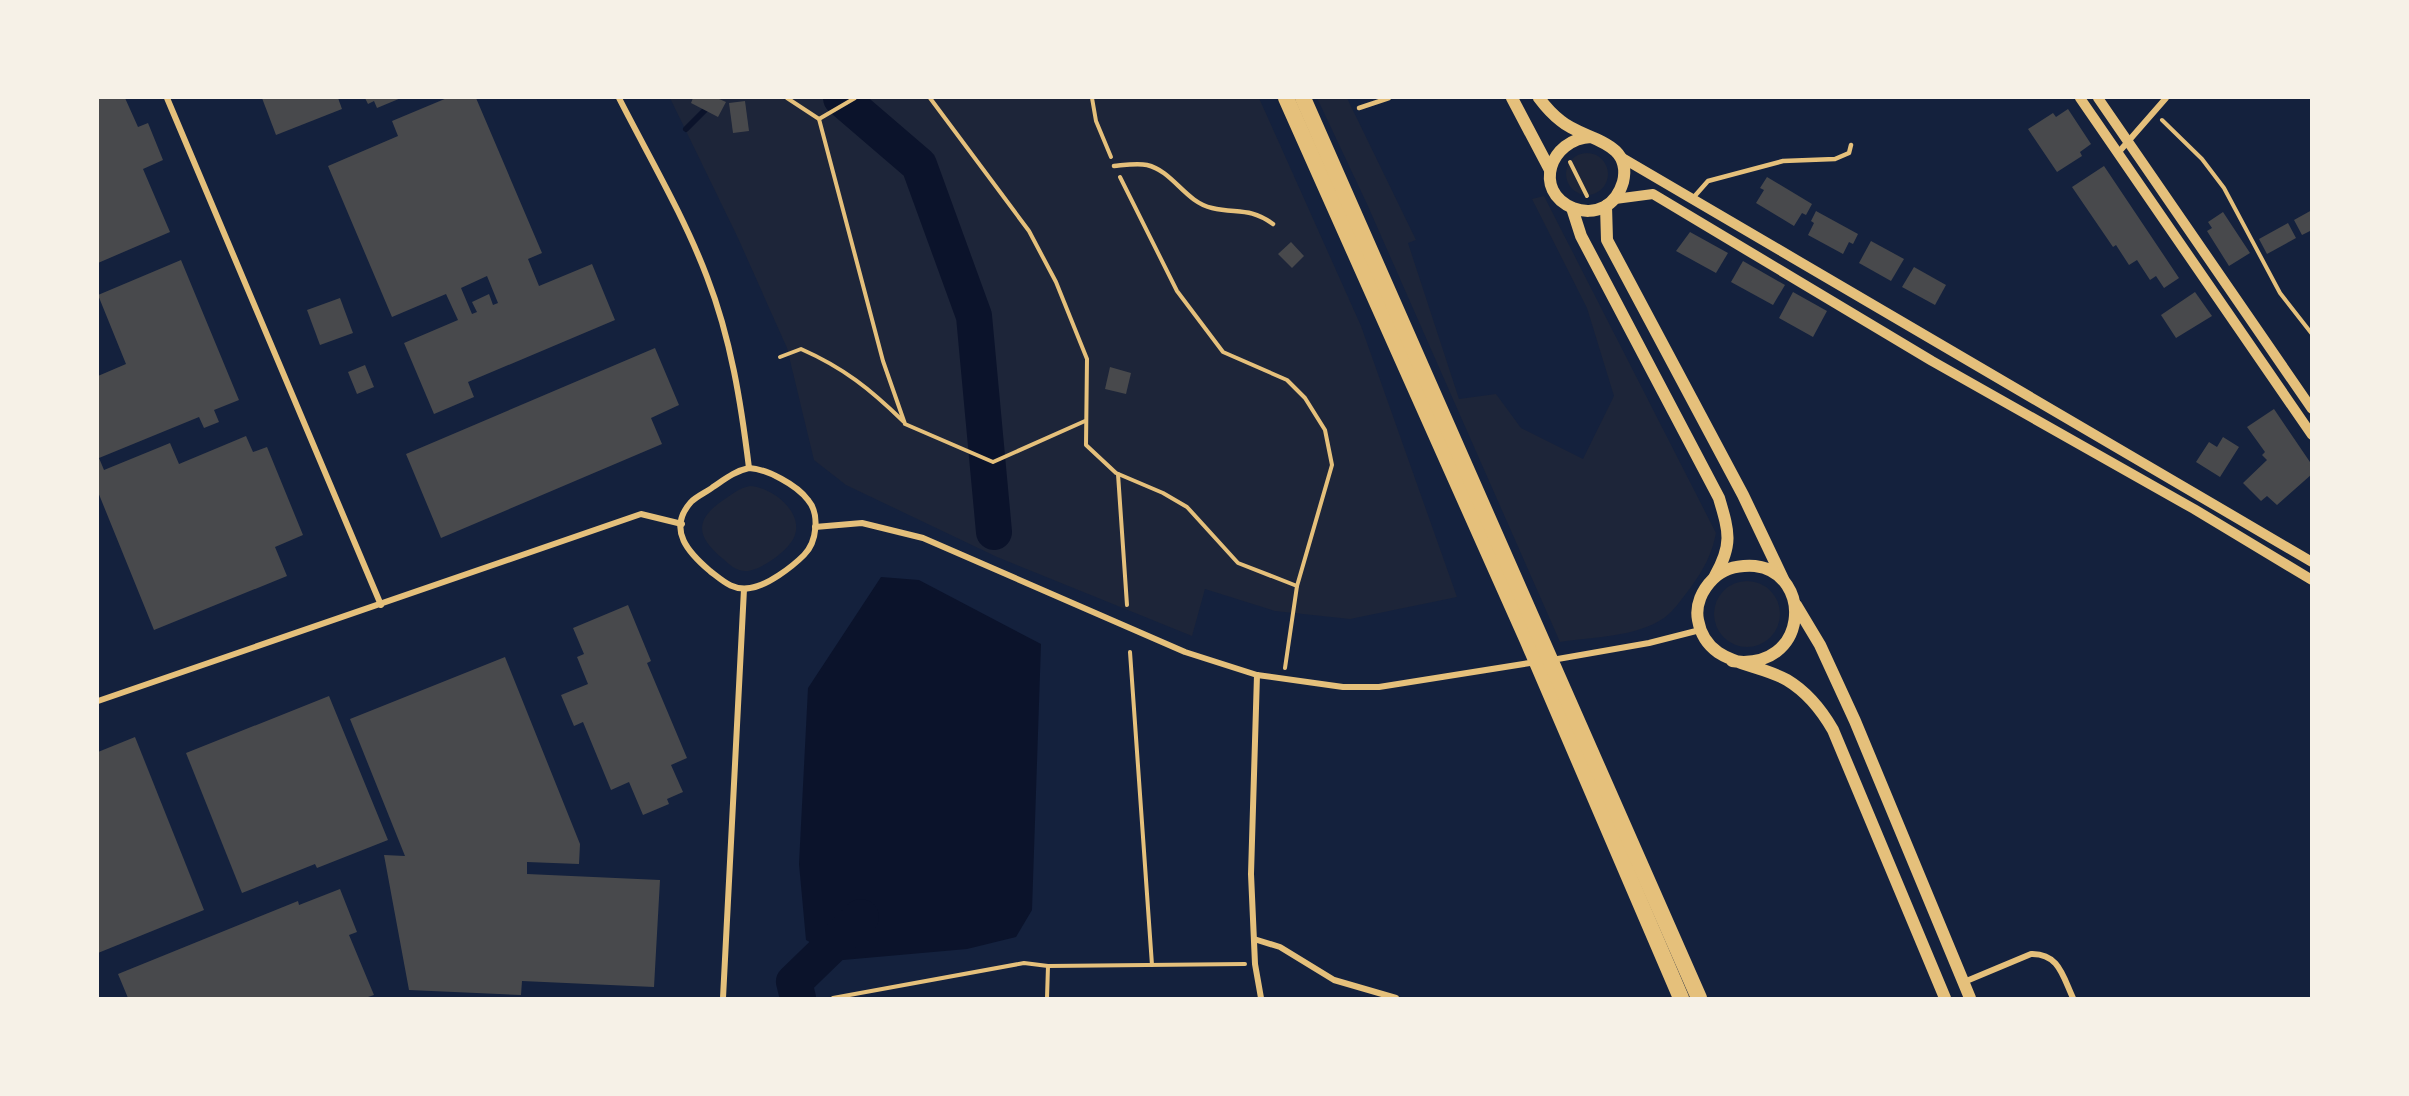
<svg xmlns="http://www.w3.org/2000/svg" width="2409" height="1096" font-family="'Source Sans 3',sans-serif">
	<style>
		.green { fill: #1d2539 }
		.water { fill: #0b132b }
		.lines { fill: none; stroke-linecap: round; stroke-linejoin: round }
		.stream { stroke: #0b132b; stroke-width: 6 }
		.river { stroke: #0b132b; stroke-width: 36 }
		.building { fill: #48494c; fill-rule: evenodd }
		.path { stroke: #e5c07b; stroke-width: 4 }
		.service { stroke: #e5c07b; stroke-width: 4.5 }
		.minor { stroke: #e5c07b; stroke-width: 6 }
		.tertiary { stroke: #e5c07b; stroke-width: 10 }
		.secondary { stroke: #e5c07b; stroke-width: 12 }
		.trunk { stroke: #e5c07b; stroke-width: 16 }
	</style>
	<rect width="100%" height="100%" fill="#14213d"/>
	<g class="green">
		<path d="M670,98H1259L1361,326L1457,597L1350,619L1275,611L1205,589L1192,636L997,557L846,485L814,460L787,348L738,238Z"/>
		<path d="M1317,98H1347L1416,240L1408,243L1459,399L1496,394L1521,428L1583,459L1614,396L1587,308L1532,199L1544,196L1716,533C1712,554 1704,569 1691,587C1683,597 1675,610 1664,618C1637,637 1592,637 1560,642L1367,204Z"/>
		<circle cx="1587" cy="174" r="21"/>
		<path d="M750,486C775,487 812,519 789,545C781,555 759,571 746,571C736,571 730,565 722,558C698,538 693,521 722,501C731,495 739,488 750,486Z"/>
		<circle cx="1747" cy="614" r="33"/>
	</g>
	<path class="water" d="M881,577L919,580L1041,644L1032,910L1016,937L967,949L843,960L806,940L799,864L808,688Z"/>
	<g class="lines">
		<path class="stream" d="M686,129L717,98"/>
		<g class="river">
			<path d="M841,98L919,165L974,316L994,532"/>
			<path d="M798,998L794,982L861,917"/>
		</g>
	</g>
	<g class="building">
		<path d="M98,98H125L138,127L148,123L163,160L143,169L170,232L98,263Z"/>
		<path d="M262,98H338L342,109L276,135Z"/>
		<path d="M365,98H401L377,108L374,101L368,104Z"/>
		<path d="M447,98H476L542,253L528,259L539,286L592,264L615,320L468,382L474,397L434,414L404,343L458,320L446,294L392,317L328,166L398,136L392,121ZM487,276L498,303L493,305L489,294L472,302L477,312L472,314L461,288Z"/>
		<path d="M693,98H717L726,102L718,117L691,103Z"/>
		<path d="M745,101L749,131L733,133L729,103Z"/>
		<path d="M2068,109L2091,144L2080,152L2082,156L2057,172L2028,129L2053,113L2056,117Z"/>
		<path d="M2104,166L2179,278L2164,288L2156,276L2150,280L2137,260L2129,265L2116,245L2113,247L2072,187Z"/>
		<path d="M1767,177L1812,204L1806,215L1802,213L1794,226L1756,203L1764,190L1760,188Z"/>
		<path d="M2312,210V230L2302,235L2294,220Z"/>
		<path d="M1816,211L1858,234L1853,244L1849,242L1843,254L1808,235L1814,223L1811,221Z"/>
		<path d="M2223,212L2250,253L2229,266L2207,231L2212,228L2208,222Z"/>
		<path d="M2288,223L2296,238L2267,254L2259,239Z"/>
		<path d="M1690,232L1728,253L1716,273L1676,251Z"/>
		<path d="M1871,241L1904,259L1891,281L1859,263Z"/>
		<path d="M1291,242L1304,256L1292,268L1278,254Z"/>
		<path d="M181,260L239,400L214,410L219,422L204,428L199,417L99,458L104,470L170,443L179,464L246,436L253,452L267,447L303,535L275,547L287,576L154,630L98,492V376L126,364L98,295Z"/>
		<path d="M1743,261L1785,285L1773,305L1731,282Z"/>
		<path d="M1914,267L1946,285L1935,305L1902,287Z"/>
		<path d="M1793,292L1827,311L1813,337L1779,318Z"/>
		<path d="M2195,292L2212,316L2176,338L2161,315Z"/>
		<path d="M340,298L353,333L320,345L307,310Z"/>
		<path d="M655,348L679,405L651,418L662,444L441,538L406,454Z"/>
		<path d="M365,365L374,387L357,394L348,372Z"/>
		<path d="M1110,367L1131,373L1126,394L1105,389Z"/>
		<path d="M2274,409L2312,465V474L2277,505L2267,496L2261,501L2243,483L2267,460L2262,455L2265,452L2247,427Z"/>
		<path d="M2223,437L2239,447L2220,477L2196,462L2209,442L2217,447Z"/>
		<path d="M628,605L651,661L647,663L687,758L671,765L683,792L667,799L669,804L643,815L629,782L611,790L583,722L574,726L561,695L588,684L577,657L584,654L573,628Z"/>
		<path d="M505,657L580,844L579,864L527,862V874L660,880L654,987L522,981L521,995L409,990L384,855L405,856L350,719Z"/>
		<path d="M329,696L388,840L317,868L315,864L242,893L186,753Z"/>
		<path d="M135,737L204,910L98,953V752Z"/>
		<path d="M340,889L357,932L349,935L374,995L365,998H128L118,974L298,901L299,905Z"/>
	</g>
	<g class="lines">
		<g class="path">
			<path d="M787,98L819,119L883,361L905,424L993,462L1085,421"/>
			<path d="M930,98L1029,231L1056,282L1087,359L1086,445L1116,473L1163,493L1187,507L1238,563L1297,586"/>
			<path d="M1092,98L1096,121L1111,157"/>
			<path d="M819,119L855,98"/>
			<path d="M2162,120L2202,159L2224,188L2280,293L2312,334"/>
			<path d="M1570,162L1587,196"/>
			<path d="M1120,177L1177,291L1223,352L1287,380L1305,398L1325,430L1332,465L1297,586L1285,668"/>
			<path d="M780,357L801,349C844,368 870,389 903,421"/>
			<path d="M1118,474L1127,605"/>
			<path d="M1130,652L1152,965"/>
			<path d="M833,998L1024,963L1048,966"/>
			<path d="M1047,998L1048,966L1245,964"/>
		</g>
		<g class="service">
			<path d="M1359,108L1389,98"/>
			<path d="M1114,166C1125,165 1137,163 1147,165C1173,171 1185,202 1212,208C1237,214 1249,207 1273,224"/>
			<path d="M1693,198L1708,181L1783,161L1835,159L1849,153L1851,145"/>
		</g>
		<g class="minor">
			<path d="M167,98L381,605"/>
			<path d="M619,98C649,157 684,216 707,277C731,339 741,403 749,468"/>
			<path d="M2118,153L2166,98"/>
			<path d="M749,468C767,469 797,485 808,500C820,514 817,542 804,555C792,567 767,586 750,588C733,591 723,581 710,571C690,554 666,530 691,502C697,496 707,492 713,487C725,479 735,471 749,468Z"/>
			<path d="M815,527L862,523L923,538L1185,652L1257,675L1343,687H1379L1536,662"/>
			<path d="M1552,660L1649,643L1700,630"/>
			<path d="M1257,675L1251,874L1255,964L1261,998"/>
			<path d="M98,701L641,514L682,524"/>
			<path d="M1254,939L1280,947L1334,980L1396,998"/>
			<path d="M1964,982L2031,954C2059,953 2063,977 2073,998"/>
			<path d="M723,998L744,589"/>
		</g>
		<g class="tertiary">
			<path d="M2080,98L2312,435"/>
			<path d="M2098,98L2312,409"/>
			<path d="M1619,156L2312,562"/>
			<path d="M1615,199L1653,194L1932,361L2194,509L2312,580"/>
		</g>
		<g class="secondary">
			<path d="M1512,98L1550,170"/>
			<path d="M1539,98C1545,106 1553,115 1561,121C1583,140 1633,140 1623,182C1620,192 1614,202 1604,207C1595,212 1583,212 1573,208C1532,191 1550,139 1591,137"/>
			<path d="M1606,206L1607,240L1743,495L1783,579"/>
			<path d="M1572,208L1581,236L1719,498C1729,532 1733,544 1715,576"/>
			<path d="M1796,605L1820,645L1855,721L1970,998"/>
			<path d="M1732,661C1809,672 1814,573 1755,566C1739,565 1724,568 1713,579C1702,590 1695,605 1698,620C1706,666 1754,661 1787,680C1807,692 1821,709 1833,730L1945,998"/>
		</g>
		<g class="trunk">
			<path d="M1286,98L1527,639L1681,998"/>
			<path d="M1303,98L1699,998"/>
		</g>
	</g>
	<rect width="2409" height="1096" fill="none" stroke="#f6f1e7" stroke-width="198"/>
</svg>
